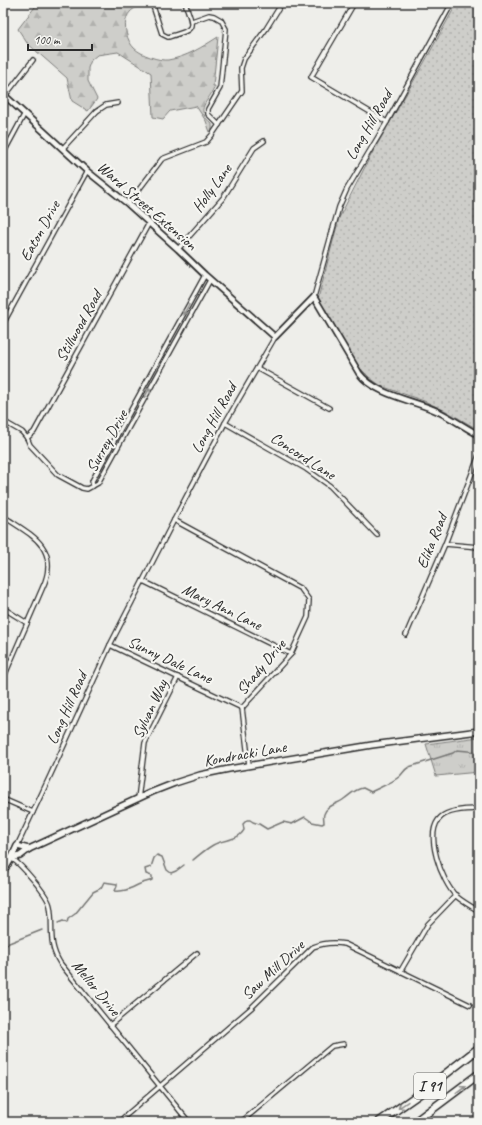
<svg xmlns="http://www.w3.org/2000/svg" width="482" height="1125" font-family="Caveat,sans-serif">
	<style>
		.grass { fill: url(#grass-dots); stroke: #7c7c7a }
		.forest { fill: url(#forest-firs); stroke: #7c7c7a }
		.park { fill: url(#park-tufts); stroke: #7c7c7a }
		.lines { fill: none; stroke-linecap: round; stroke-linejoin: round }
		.stream { stroke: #757573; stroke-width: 1.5 }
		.minor-casing { stroke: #2b2b2b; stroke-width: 6 }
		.tertiary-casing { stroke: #2b2b2b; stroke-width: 8 }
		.secondary-casing { stroke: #2b2b2b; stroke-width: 8 }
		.motorway-casing { stroke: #2b2b2b; stroke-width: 10 }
		.minor { stroke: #f6f6f2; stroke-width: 3.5 }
		.tertiary { stroke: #f6f6f2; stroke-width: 4.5 }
		.secondary { stroke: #f6f6f2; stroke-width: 5 }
		.motorway { stroke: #f6f6f2; stroke-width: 7 }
		.oneway { stroke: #90908e }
		.labels { text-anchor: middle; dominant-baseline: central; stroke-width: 4; stroke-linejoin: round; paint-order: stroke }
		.shield { fill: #f6f6f2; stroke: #686867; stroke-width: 1 }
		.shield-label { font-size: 15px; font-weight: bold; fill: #2b2b2b }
		.street-label { font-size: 16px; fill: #2b2b2b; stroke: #f6f6f2 }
	</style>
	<defs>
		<pattern id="grass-dots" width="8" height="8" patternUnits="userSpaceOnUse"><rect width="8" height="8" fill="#cececa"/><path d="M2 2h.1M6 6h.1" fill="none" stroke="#b1b1ae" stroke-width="1.8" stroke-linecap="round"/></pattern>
		<pattern id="forest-firs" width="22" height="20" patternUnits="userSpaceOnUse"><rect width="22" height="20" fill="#cececa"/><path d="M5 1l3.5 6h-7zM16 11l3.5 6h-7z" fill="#b1b1ae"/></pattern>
		<pattern id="park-tufts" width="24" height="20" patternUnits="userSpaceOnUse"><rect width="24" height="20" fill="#cececa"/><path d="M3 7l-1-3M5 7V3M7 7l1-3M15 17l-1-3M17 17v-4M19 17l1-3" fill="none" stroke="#b1b1ae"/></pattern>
	</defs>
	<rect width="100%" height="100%" fill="#eeeeea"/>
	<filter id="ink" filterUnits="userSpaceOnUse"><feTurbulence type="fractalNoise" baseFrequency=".025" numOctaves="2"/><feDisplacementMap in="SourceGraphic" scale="8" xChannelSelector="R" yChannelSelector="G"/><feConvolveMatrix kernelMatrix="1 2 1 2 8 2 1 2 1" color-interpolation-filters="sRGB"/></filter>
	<g filter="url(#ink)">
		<path class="grass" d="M457,3H479V430L446,411L424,401L381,386L370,378L358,366L318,299L339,218L370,157L424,63Z"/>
		<path class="forest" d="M38,3H142C137,8 130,9 127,17C123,26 127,41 134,48C141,55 159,61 168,60C187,57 202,47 218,37L213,86H215C209,102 193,109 212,124V129L210,132L206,121L196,106L170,111L163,119L153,117L151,73L118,52L97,55L91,60L88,68V81L97,99L88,111L72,101L67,78L27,43L18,29Z"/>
		<path class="park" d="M479,737V772L436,776L426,744Z"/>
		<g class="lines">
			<g class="stream">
				<path d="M193,860C199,855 206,849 213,845C223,839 238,841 244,830L243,824L247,820H250L253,822L259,824L267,829L283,822L292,824L305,817L312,822L322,824L324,823C324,820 323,816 324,814C327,805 338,804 344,799C351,794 355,789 363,788L371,792C380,787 392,783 400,776C404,772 404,770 409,767L453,753L457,750L479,752"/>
				<path d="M58,923L63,921L67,923L68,919L75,914L93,892L101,888L104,882L117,884V886L115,891C125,892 131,888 140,884C143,882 148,882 152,880V876L146,874L145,869L151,867L154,858L157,855L162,857L167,870L171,873L176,871L184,865"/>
				<path d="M3,948L9,943L42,930"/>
			</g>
			<g class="minor-casing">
				<g id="minor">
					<path d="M152,3L162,34L168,37C195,29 195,30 185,3"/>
					<path d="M353,5L311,77L387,122"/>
					<path d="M192,21L209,15L214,16L221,20L226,29L220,88L208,109V114L219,125"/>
					<path d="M5,96L33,60"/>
					<path d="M63,148L97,111L106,105L118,103"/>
					<path d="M3,154L24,115"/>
					<path d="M128,204L162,159L206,142L212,135L242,91L241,68L244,59L266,29L282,3"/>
					<path d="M178,249L223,198L254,148L264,141"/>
					<path d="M314,297L339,207L347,189L387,122L452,3"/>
					<path d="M3,324L87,171"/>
					<path d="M257,368L329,408"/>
					<path d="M3,421L22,432L27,438L30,445L58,475L82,488L87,489L98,483L210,280"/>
					<path d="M225,423L306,469L330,486L377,535"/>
					<path d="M27,438L34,432L149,223"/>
					<path d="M93,486L92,481L205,275"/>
					<path d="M3,516C29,534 58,545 45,582L3,679"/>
					<path d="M174,520L301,589L309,600L308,617L291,654L242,708L249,765"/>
					<path d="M445,544L479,547"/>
					<path d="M143,581L291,654"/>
					<path d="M3,608L27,623"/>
					<path d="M406,635L445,544L479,455"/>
					<path d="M110,645L242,708"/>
					<path d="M3,799L33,812"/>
					<path d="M138,799L145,743L178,677"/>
					<path d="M479,809C468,809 449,810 441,817C423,833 442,882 456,896C463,902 472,907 479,911"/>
					<path d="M17,846L50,776L110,645L174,520L225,423L275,337"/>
					<path d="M11,858C21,864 48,895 50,906C54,927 47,942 60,963L189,1122"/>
					<path d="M400,972L428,924L456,895"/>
					<path d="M110,1025L197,953"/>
					<path d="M121,1122L123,1118L251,1008L313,947C323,943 334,942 345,944L470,1005"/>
					<path d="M241,1122L332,1046L344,1044"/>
				</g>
			</g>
			<g class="tertiary-casing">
				<path id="tertiary" d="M3,94L87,171L128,204L178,249L205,275L275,337L314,297L359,373C376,396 415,400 439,412C453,419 466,428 479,435"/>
			</g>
			<g class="secondary-casing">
				<g id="secondary">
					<path d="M11,858L20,856L29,849L152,792L175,783L200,775L229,769L372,745L479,731"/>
					<path d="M3,872L10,861L17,846L29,849"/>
				</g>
			</g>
			<g class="motorway-casing">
				<g id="motorway">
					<path d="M379,1122L425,1090L479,1048"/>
					<path d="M415,1122L479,1074"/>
				</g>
			</g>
			<use href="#minor" class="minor"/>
			<use href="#tertiary" class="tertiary"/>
			<use href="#secondary" class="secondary"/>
			<use href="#motorway" class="motorway"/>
		</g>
		<defs><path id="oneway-shaft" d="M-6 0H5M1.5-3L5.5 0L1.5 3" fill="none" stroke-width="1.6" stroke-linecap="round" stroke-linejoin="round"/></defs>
		<g class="oneway">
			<use href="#oneway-shaft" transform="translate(186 310) rotate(119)"/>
			<use href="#oneway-shaft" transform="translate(147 393) rotate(-61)"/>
			<use href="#oneway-shaft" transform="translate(461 1089) rotate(-37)"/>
			<use href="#oneway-shaft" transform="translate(403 1105) rotate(145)"/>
		</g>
	</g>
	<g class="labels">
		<rect class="shield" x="414" y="1073" width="32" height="26" rx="3"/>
		<g class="shield-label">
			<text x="430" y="1086">I 91</text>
		</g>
		<g class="street-label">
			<text transform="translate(369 125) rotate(-60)">Long Hill Road</text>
			<text transform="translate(212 188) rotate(-54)">Holly Lane</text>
			<text transform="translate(147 206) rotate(41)">Ward Street Extension</text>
			<text transform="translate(40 231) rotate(-61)">Eaton Drive</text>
			<text transform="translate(79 326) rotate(-61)">Stillwood Road</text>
			<text transform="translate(214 418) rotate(-61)">Long Hill Road</text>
			<text transform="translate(107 441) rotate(-61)">Surrey Drive</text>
			<text transform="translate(303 456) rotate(33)">Concord Lane</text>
			<text transform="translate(432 541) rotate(-68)">Elika Road</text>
			<text transform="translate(222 607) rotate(26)">Mary Ann Lane</text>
			<text transform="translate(170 660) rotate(25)">Sunny Dale Lane</text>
			<text transform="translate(261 667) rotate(-50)">Shady Drive</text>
			<text transform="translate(67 708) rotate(-66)">Long Hill Road</text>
			<text transform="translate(150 709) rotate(-65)">Sylvan Way</text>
			<text transform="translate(245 754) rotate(-10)">Kondracki Lane</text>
			<text transform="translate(273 970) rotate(-43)">Saw Mill Drive</text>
			<text transform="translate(96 988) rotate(51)">Mellor Drive</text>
		</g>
	</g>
	<rect width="482" height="1125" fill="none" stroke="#f6f6f2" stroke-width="16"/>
	<rect x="8" y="8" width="466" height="1109" fill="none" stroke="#2b2b2b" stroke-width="1.5" filter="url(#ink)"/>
	<path d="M28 44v6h64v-6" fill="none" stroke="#2b2b2b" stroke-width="2"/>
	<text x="34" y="44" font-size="12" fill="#2b2b2b" stroke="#f6f6f2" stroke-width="3" paint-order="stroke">100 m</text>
</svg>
